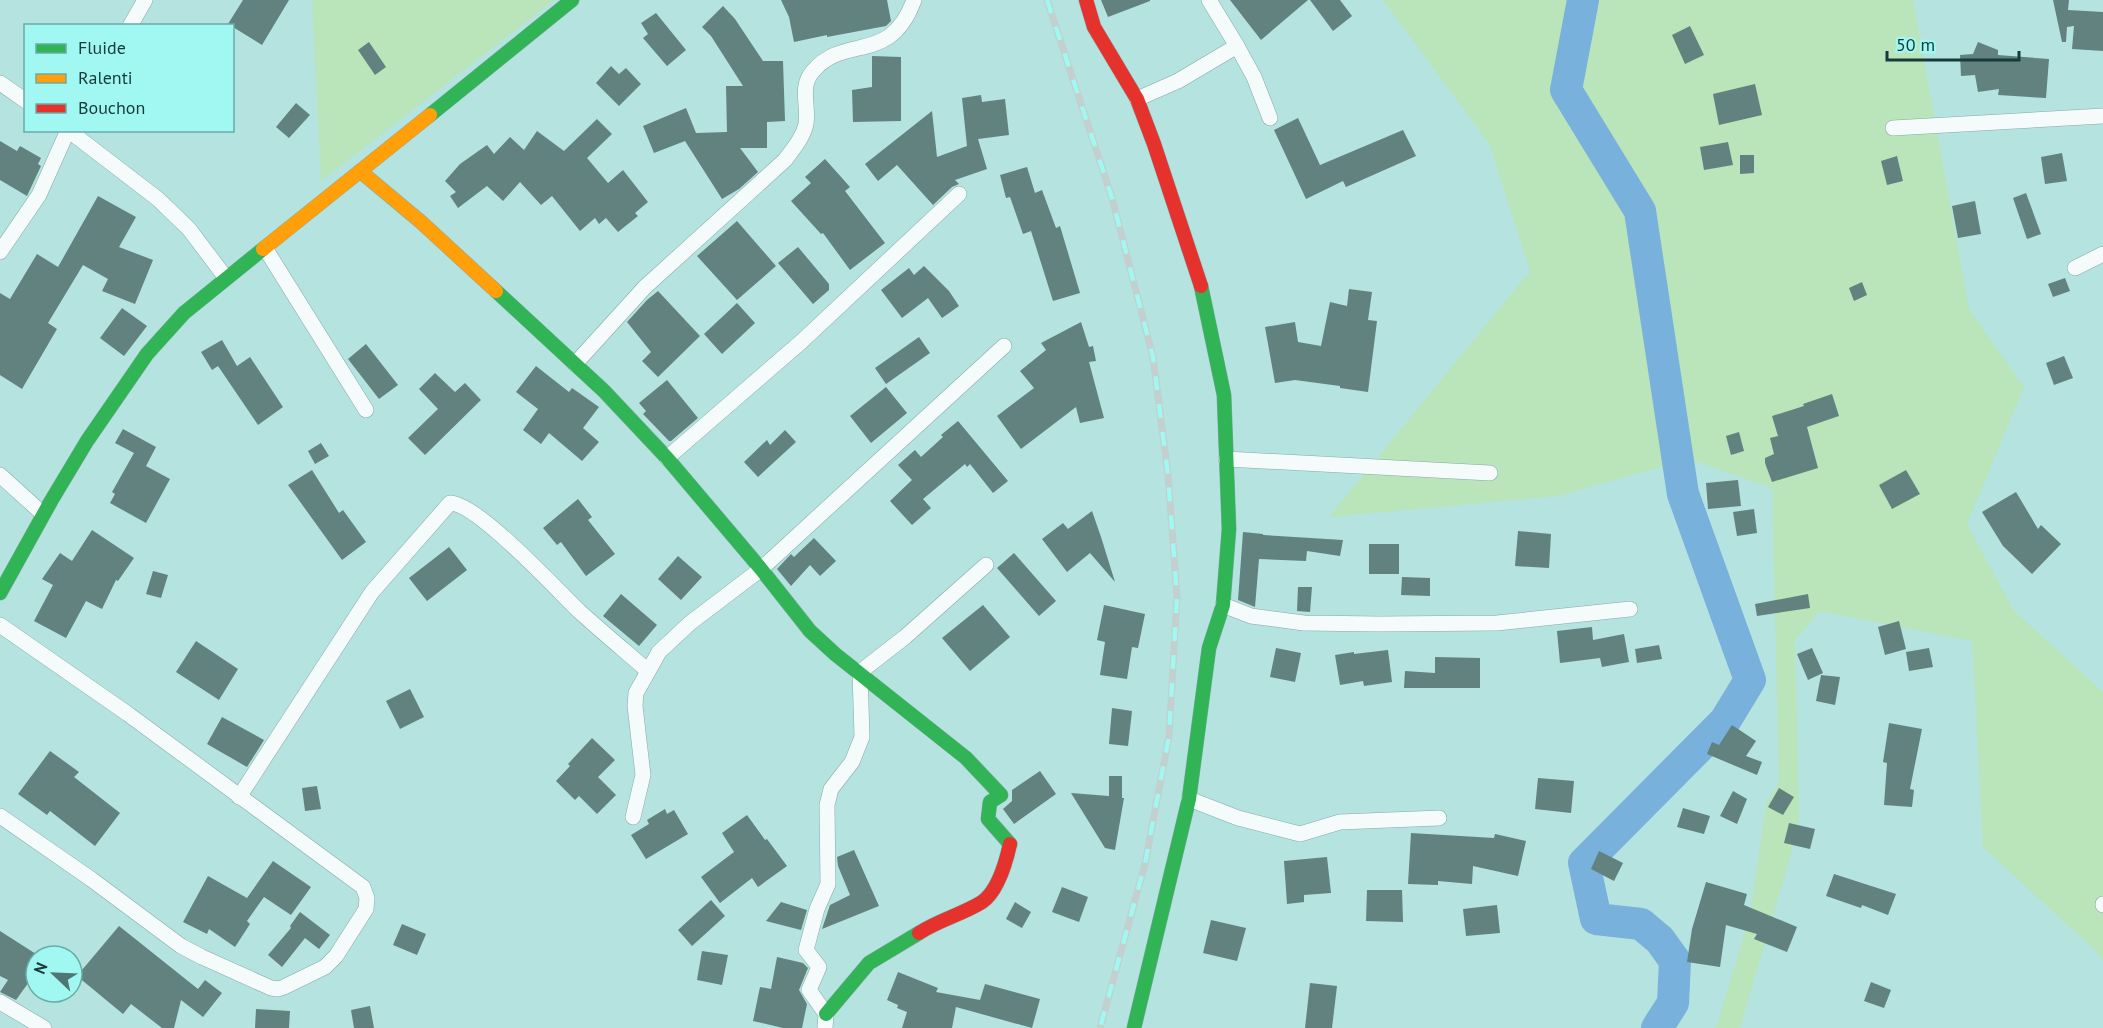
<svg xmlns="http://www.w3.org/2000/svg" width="2103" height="1028" font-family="'PT Sans',sans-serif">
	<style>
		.green { fill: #bae4ba }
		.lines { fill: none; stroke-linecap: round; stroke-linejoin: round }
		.river { stroke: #77b1dc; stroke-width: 32 }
		.building { fill: #61827e }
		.street-casing { stroke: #85aaa8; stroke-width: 16 }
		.fast-casing { stroke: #85aaa8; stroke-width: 15 }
		.slow-casing { stroke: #85aaa8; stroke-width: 15 }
		.jam-casing { stroke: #85aaa8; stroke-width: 15 }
		.street { stroke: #f4fbfa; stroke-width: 15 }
		.fast { stroke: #30b455; stroke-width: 14 }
		.slow { stroke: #ff9f0a; stroke-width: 14 }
		.jam { stroke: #e5322d; stroke-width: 14 }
		.rail-casing { stroke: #c2d0cf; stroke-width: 7 }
		.rail { stroke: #a1f7f1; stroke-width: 4.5; stroke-dasharray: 14; stroke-linecap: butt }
	</style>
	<rect width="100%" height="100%" fill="#b5e3e0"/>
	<g class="green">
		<path d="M312,0H554L321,181Z"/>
		<path d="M1383,0H1913L1969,309L2024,387L1967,524L2014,611L2103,692V962L2097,952L1983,847L1972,641L1820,611L1795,640L1799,827L1740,1028H1716L1750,915L1766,805L1779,782L1772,488L1689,459L1558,496L1329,517L1530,271L1490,145Z"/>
	</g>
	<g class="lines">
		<path class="river" d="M1583,0L1566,90L1640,211L1683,494L1750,680L1725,721L1584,863L1596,919L1641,924L1660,940L1675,961L1673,1003L1657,1028"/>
	</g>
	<g class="building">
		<path d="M243,0H289L262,45L228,24Z"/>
		<path d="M781,0H887L891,21L886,26L827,37V35L794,42L789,17Z"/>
		<path d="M1101,0H1150V1L1108,17Z"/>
		<path d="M1230,0H1308L1261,40Z"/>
		<path d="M1310,0H1340L1352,16L1333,31Z"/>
		<path d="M2053,0H2069L2068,10L2103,12V51L2072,49L2074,26L2067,27L2066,42H2062Z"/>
		<path d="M723,6L735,19L763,61H783L785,121L767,122V148H740L758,172L739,189L722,199L685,141L654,153L643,126L686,108L696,133L727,132L726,86H743L711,36L702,27Z"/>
		<path d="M656,13L686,50L667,66L643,38L648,34L641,23Z"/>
		<path d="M1690,26L1704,55L1685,64L1672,35Z"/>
		<path d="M369,42L386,67L375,75L358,50Z"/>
		<path d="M1978,42L1998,50V55L2049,59L2046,98L1998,95L1999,89L1978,92L1975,75L1961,76L1960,55L1973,54Z"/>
		<path d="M872,56L901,57V121L853,122L852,90L872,87Z"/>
		<path d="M611,66L619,74L626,68L641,84L619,106L596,83Z"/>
		<path d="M1755,84L1762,115L1719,125L1713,94Z"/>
		<path d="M981,95L982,102L1005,99L1009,135L978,139L987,169L955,180L959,184L952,187L933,205L897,165L878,181L865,164L932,111L937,157L967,146L962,98Z"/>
		<path d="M296,103L310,115L289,138L276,127Z"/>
		<path d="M1298,118L1320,165L1403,130L1416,156L1346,187L1343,181L1306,199L1274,130Z"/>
		<path d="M597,119L612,134L587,158L608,183L623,170L648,202L635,213L638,216L618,232L606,218L599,224L595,218L580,231L552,196L541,205L520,182L503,201L487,186L458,208L450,196L456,192L445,181L460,164L487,145L494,154L510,137L524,150L537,131L564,151Z"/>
		<path d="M0,141L17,151L20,146L41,158L38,164L41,166L27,196L0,180Z"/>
		<path d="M1728,142L1733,165L1704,170L1700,147Z"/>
		<path d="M2062,153L2067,181L2045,184L2041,157Z"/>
		<path d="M1740,155H1754V173L1740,174Z"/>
		<path d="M1897,156L1903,181L1887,185L1881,161Z"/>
		<path d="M825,159L850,187L845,191L885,243L850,270L823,233L821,234L791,201L811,183L805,177Z"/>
		<path d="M1027,167L1035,193L1042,190L1056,228L1060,226L1080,293L1053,301L1031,231L1023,234L1010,197L1006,198L1000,175Z"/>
		<path d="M2026,193L2041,234L2027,239L2013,198Z"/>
		<path d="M98,196L136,217L119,247L153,260L135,304L102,291L108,279L83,265L48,323L57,329L22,389L0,375V293L10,299L37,254L58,267Z"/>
		<path d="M1975,201L1981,234L1958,238L1952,206Z"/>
		<path d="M737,221L776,266L737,300L697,256Z"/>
		<path d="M798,247L829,284V290L813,304L778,263Z"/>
		<path d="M924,266L949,291L959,306L942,318L928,298L902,318L881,290L909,268L914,275Z"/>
		<path d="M2065,278L2070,291L2053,297L2048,284Z"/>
		<path d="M1862,282L1867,295L1854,301L1849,288Z"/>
		<path d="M1349,289L1372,292L1368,320L1377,321L1368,392L1340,388V386L1295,380L1275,383L1265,327L1295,322L1298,342L1321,346L1330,302L1347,306Z"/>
		<path d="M658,291L700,336L658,377L642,361L651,352L627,322L647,300Z"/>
		<path d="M737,303L755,323L722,354L704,334Z"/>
		<path d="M122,308L147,326L124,356L100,338Z"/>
		<path d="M1081,322L1089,347L1093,346L1096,361L1089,362L1104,418L1080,423L1076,407L1021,449L997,416L1034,388L1020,371L1046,350L1041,343Z"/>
		<path d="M919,337L930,353L886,384L875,368Z"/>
		<path d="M222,340L237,366L250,357L283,407L258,425L218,366L212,370L201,352Z"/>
		<path d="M366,344L398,385L379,399L348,359Z"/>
		<path d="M2064,356L2073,378L2054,385L2046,363Z"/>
		<path d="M536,366L569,392L572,388L599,407L583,428L599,442L582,461L549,433L541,444L523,430L538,409L516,392Z"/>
		<path d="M435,373L455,392L465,383L481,400L425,455L408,438L438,409L419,389Z"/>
		<path d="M667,380L698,418L671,441H669L643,414L646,411L639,403Z"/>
		<path d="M886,387L907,413L871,443L850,416Z"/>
		<path d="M1832,394L1839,416L1807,427L1818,468L1772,482L1765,463V458L1774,454L1770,438L1778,436L1772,416L1804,406L1803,404Z"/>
		<path d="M958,421L1008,481L993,493L970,464L967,467L965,464L923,499L931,508L912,525L890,501L912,480L898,465L915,450L921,457L943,437L941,435Z"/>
		<path d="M123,429L156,447L146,466L170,479L146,523L110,503L115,494L112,492L134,453L115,443Z"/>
		<path d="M785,430L796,442L758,477L744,462L767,440L770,445Z"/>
		<path d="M1739,432L1744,451L1731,455L1726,436Z"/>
		<path d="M321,443L329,456L315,464L308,451Z"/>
		<path d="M312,470L339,513L343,510L366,542L342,560L288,485Z"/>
		<path d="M1906,470L1920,494L1892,509L1879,485Z"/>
		<path d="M1738,480L1741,506L1708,509L1706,483Z"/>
		<path d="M2016,492L2038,529L2041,525L2061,544L2032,574L2003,546L1982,512Z"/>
		<path d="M578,499L592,517L588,520L615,554L586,576L561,542L557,545L543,528Z"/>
		<path d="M1754,509L1757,533L1737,536L1733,512Z"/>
		<path d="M1092,511L1101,537L1115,582L1090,553L1067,572L1042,539L1063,523L1068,529Z"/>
		<path d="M92,530L134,558L118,581L116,580L102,609L86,601L66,638L34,621L53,585L42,579L60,553L72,561Z"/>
		<path d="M1518,531L1551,534L1549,568L1515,566Z"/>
		<path d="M1243,532L1263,534V535L1343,540L1340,556L1307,551L1306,561L1259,559L1255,607L1238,600Z"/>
		<path d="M814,538L836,561L820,576L810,565L791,586L777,569L791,554L794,557Z"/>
		<rect x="1369" y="544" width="30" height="30"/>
		<path d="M449,547L467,570L427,601L409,578Z"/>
		<path d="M1014,553L1056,601L1039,616L997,568Z"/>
		<path d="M678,556L702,577L681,600L658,579Z"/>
		<path d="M153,571L168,575L161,598L146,594Z"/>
		<path d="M1402,577L1430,578V596L1401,595Z"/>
		<path d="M1298,587H1312L1310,612L1297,611Z"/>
		<path d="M621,594L657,625L639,646L603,616Z"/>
		<path d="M1808,594L1810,608L1757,616L1755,604Z"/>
		<path d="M983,605L1010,637L970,671L942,638Z"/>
		<path d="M1104,605L1145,614L1138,648L1132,647L1127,679L1100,675L1105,642L1097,640Z"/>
		<path d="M1899,621L1906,649L1885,655L1878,627Z"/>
		<path d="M1592,627L1593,640L1624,634L1629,662L1602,667L1600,658L1560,663L1557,631Z"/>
		<path d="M196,641L238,669L219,700L176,672Z"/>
		<path d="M1659,645L1662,659L1637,663L1635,649Z"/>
		<path d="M1276,648L1301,653L1295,682L1270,677Z"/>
		<path d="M1812,648L1823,673L1808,680L1797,654Z"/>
		<path d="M1929,648L1933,667L1909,671L1906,652Z"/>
		<path d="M1388,650L1392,682L1364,686L1363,681L1340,685L1335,655L1354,652V654Z"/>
		<path d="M1435,657L1480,658V688H1404L1405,671L1435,673Z"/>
		<path d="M1821,675L1840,677L1835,705L1816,701Z"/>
		<path d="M410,689L424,717L400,729L386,701Z"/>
		<path d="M1112,708L1132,711L1128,746L1109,744Z"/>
		<path d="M222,717L264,740L247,767L207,744Z"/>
		<path d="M1889,723L1922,729L1910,789L1914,790L1912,807L1884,805L1887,763L1883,762Z"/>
		<path d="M1732,725L1756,741L1746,756L1762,762L1757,775L1707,754L1712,742L1719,745Z"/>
		<path d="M592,738L615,760L598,777L616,795L597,814L579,796L575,800L556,781L570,766L568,764Z"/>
		<path d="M50,751L79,772L74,777L120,813L95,846L50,811L47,815L18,794Z"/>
		<path d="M1040,771L1056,794L1014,824L1003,809L1012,801V790Z"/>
		<path d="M1109,776H1122V798H1124L1115,850L1105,848L1071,793L1109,796Z"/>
		<path d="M1538,778L1574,781L1571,813L1535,809Z"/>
		<path d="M317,786L321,809L305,811L302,788Z"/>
		<path d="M1779,788L1794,797L1783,815L1768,807Z"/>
		<path d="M1733,791L1747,799L1737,824L1720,816Z"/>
		<path d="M1683,808L1710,816L1704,834L1677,827Z"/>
		<path d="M665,809L667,814L674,810L688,834L646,859L631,835L649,824L647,820Z"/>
		<path d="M747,815L765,840L767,839L787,866L758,887L752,878L720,903L701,877L734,852L722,833Z"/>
		<path d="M1789,823L1815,829L1810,849L1784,843Z"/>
		<path d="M1411,833L1494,838L1495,834L1526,841L1518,876L1473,866L1472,884L1438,881V885L1408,884Z"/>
		<path d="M854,850L879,906L822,929L830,905L850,895L838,866L837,857Z"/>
		<path d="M1599,851L1623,863L1614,881L1591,869Z"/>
		<path d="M1327,857L1331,893L1304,895V902L1287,904L1284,861Z"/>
		<path d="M273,861L311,887L291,915L264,897L247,921L250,924L235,947L209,929L207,934L183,922L208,876L247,898Z"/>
		<path d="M1834,874L1896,894L1888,915L1862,905L1861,908L1826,896Z"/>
		<path d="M1706,882L1747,894L1744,905L1797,927L1787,952L1754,939L1757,934L1726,925L1720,967L1687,962L1692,929Z"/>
		<path d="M1062,887L1088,897L1079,922L1052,912Z"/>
		<path d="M1367,890H1402L1403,922L1366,921Z"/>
		<path d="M711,900L725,916L692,946L678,930Z"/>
		<path d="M781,902L807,910L801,930L766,921Z"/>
		<path d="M1015,902L1031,912L1022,928L1006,919Z"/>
		<path d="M1497,905L1500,933L1466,936L1463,909Z"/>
		<path d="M300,912L330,935L319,949L305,938L282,967L268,955L291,928L290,926Z"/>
		<path d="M1211,920L1246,928L1237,961L1203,953Z"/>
		<path d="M402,924L426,934L417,955L393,945Z"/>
		<path d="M119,926L198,989L205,980L222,993L203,1017L181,1000L174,1028H162L131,1004L123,1014L77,976Z"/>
		<path d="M0,931L36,954V972L16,1000L0,992L8,980L0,976Z"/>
		<path d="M702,951L728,955L722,985L697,980Z"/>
		<path d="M777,957L803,963L808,968L799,990L807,1004L802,1028H783L753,1021L760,987L771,989Z"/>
		<path d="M898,972L938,988L936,992L980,1000L985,984L1040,999L1032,1028L956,1007L952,1028H902L907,1012L897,1008L898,1005L887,1000Z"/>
		<path d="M1871,982L1891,990L1884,1008L1864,1001Z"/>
		<path d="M1310,983L1337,986L1332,1028H1305Z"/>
		<path d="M370,1006L374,1028H354L351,1010Z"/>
		<path d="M256,1009L290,1011L289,1028H255Z"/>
	</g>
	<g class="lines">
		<g class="street-casing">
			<g id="street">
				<path d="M1209,0L1237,46L1254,77L1270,118"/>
				<path d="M130,26L145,0"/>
				<path d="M0,83L26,101"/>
				<path d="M1137,99L1178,81L1237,46"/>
				<path d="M1893,128L2103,116"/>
				<path d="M68,130L158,199L189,229L226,278"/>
				<path d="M265,248L366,410"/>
				<path d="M0,252L39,195L68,130"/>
				<path d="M2075,268L2103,254"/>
				<path d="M575,364L645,287L785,160C793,149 803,138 806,124C809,105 799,87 813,71C846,33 890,66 914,0"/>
				<path d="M667,458L801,342L959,194"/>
				<path d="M1226,459L1490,473"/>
				<path d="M0,475L43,514"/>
				<path d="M1223,605L1251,616L1304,623L1380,624L1497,623L1630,609"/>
				<path d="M0,625L128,714L363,887L367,898L366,909L336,956L325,967L284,987L278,989L271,988L202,957L181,946L91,879L0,816"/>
				<path d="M239,797L372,592L450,503C477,503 556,589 579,611C601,631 625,651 648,671"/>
				<path d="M1189,799L1238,818L1300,834L1340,822L1439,818"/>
				<path d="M633,817L643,775L635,706L636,693L659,652L690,623L761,569L1004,346"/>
				<path d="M2103,905V904"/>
				<path d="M0,1002L44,1028"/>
				<path d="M825,1028L826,1014L809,990L819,967L806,950L817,909L828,884L827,805L831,789L852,762L862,737L860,672L905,637L986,565"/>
			</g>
		</g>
		<g class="fast-casing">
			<g id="fast">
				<path d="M430,115L572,0"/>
				<path d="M496,291L604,391L667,458L761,569L810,631L835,654L966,758L1001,795L990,802L988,819L1010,844"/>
				<path d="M0,593L51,501L87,441L147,354L184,313L263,249"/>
				<path d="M826,1014L869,963L919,933"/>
				<path d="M1134,1028L1189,799L1209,648L1223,605L1229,529L1224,395L1201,286"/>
			</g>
		</g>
		<g class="slow-casing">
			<g id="slow">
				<path d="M360,171L421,222L496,291"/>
				<path d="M263,249L430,115"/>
			</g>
		</g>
		<g class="jam-casing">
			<g id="jam">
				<path d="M1086,0L1094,27L1137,99L1154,144L1201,286"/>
				<path d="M919,933C939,920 963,914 982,902C998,891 1006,862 1010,844"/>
			</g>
		</g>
		<use href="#street" class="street"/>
		<use href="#fast" class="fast"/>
		<use href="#slow" class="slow"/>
		<use href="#jam" class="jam"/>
		<g class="rail-casing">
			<path id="rail" d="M1047,0L1112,198L1153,357L1168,475L1177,597L1169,736L1145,864L1100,1028"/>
		</g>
		<use href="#rail" class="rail"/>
	</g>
	<rect x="24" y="24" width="210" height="108" fill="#a1f7f1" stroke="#69aca7" stroke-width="1.5"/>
	<rect x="36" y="44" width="30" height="9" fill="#30b455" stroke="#69aca7" stroke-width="1.5"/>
	<text x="78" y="54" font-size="18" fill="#163b39">Fluide</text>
	<rect x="36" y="74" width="30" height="9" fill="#ff9f0a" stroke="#69aca7" stroke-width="1.5"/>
	<text x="78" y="84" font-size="18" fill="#163b39">Ralenti</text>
	<rect x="36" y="104" width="30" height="9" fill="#e5322d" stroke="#69aca7" stroke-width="1.5"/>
	<text x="78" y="114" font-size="18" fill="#163b39">Bouchon</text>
	<g transform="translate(54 974) rotate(293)"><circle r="28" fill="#a1f7f1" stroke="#69aca7" stroke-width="1.5"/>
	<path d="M0-4.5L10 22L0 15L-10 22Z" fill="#4e7673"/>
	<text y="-9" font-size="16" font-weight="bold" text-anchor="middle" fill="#163b39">N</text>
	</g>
	<path d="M1887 51v9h132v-9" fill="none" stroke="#163b39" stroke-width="3"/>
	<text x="1896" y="51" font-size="18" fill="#163b39" stroke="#a1f7f1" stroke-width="4.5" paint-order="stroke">50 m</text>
</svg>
